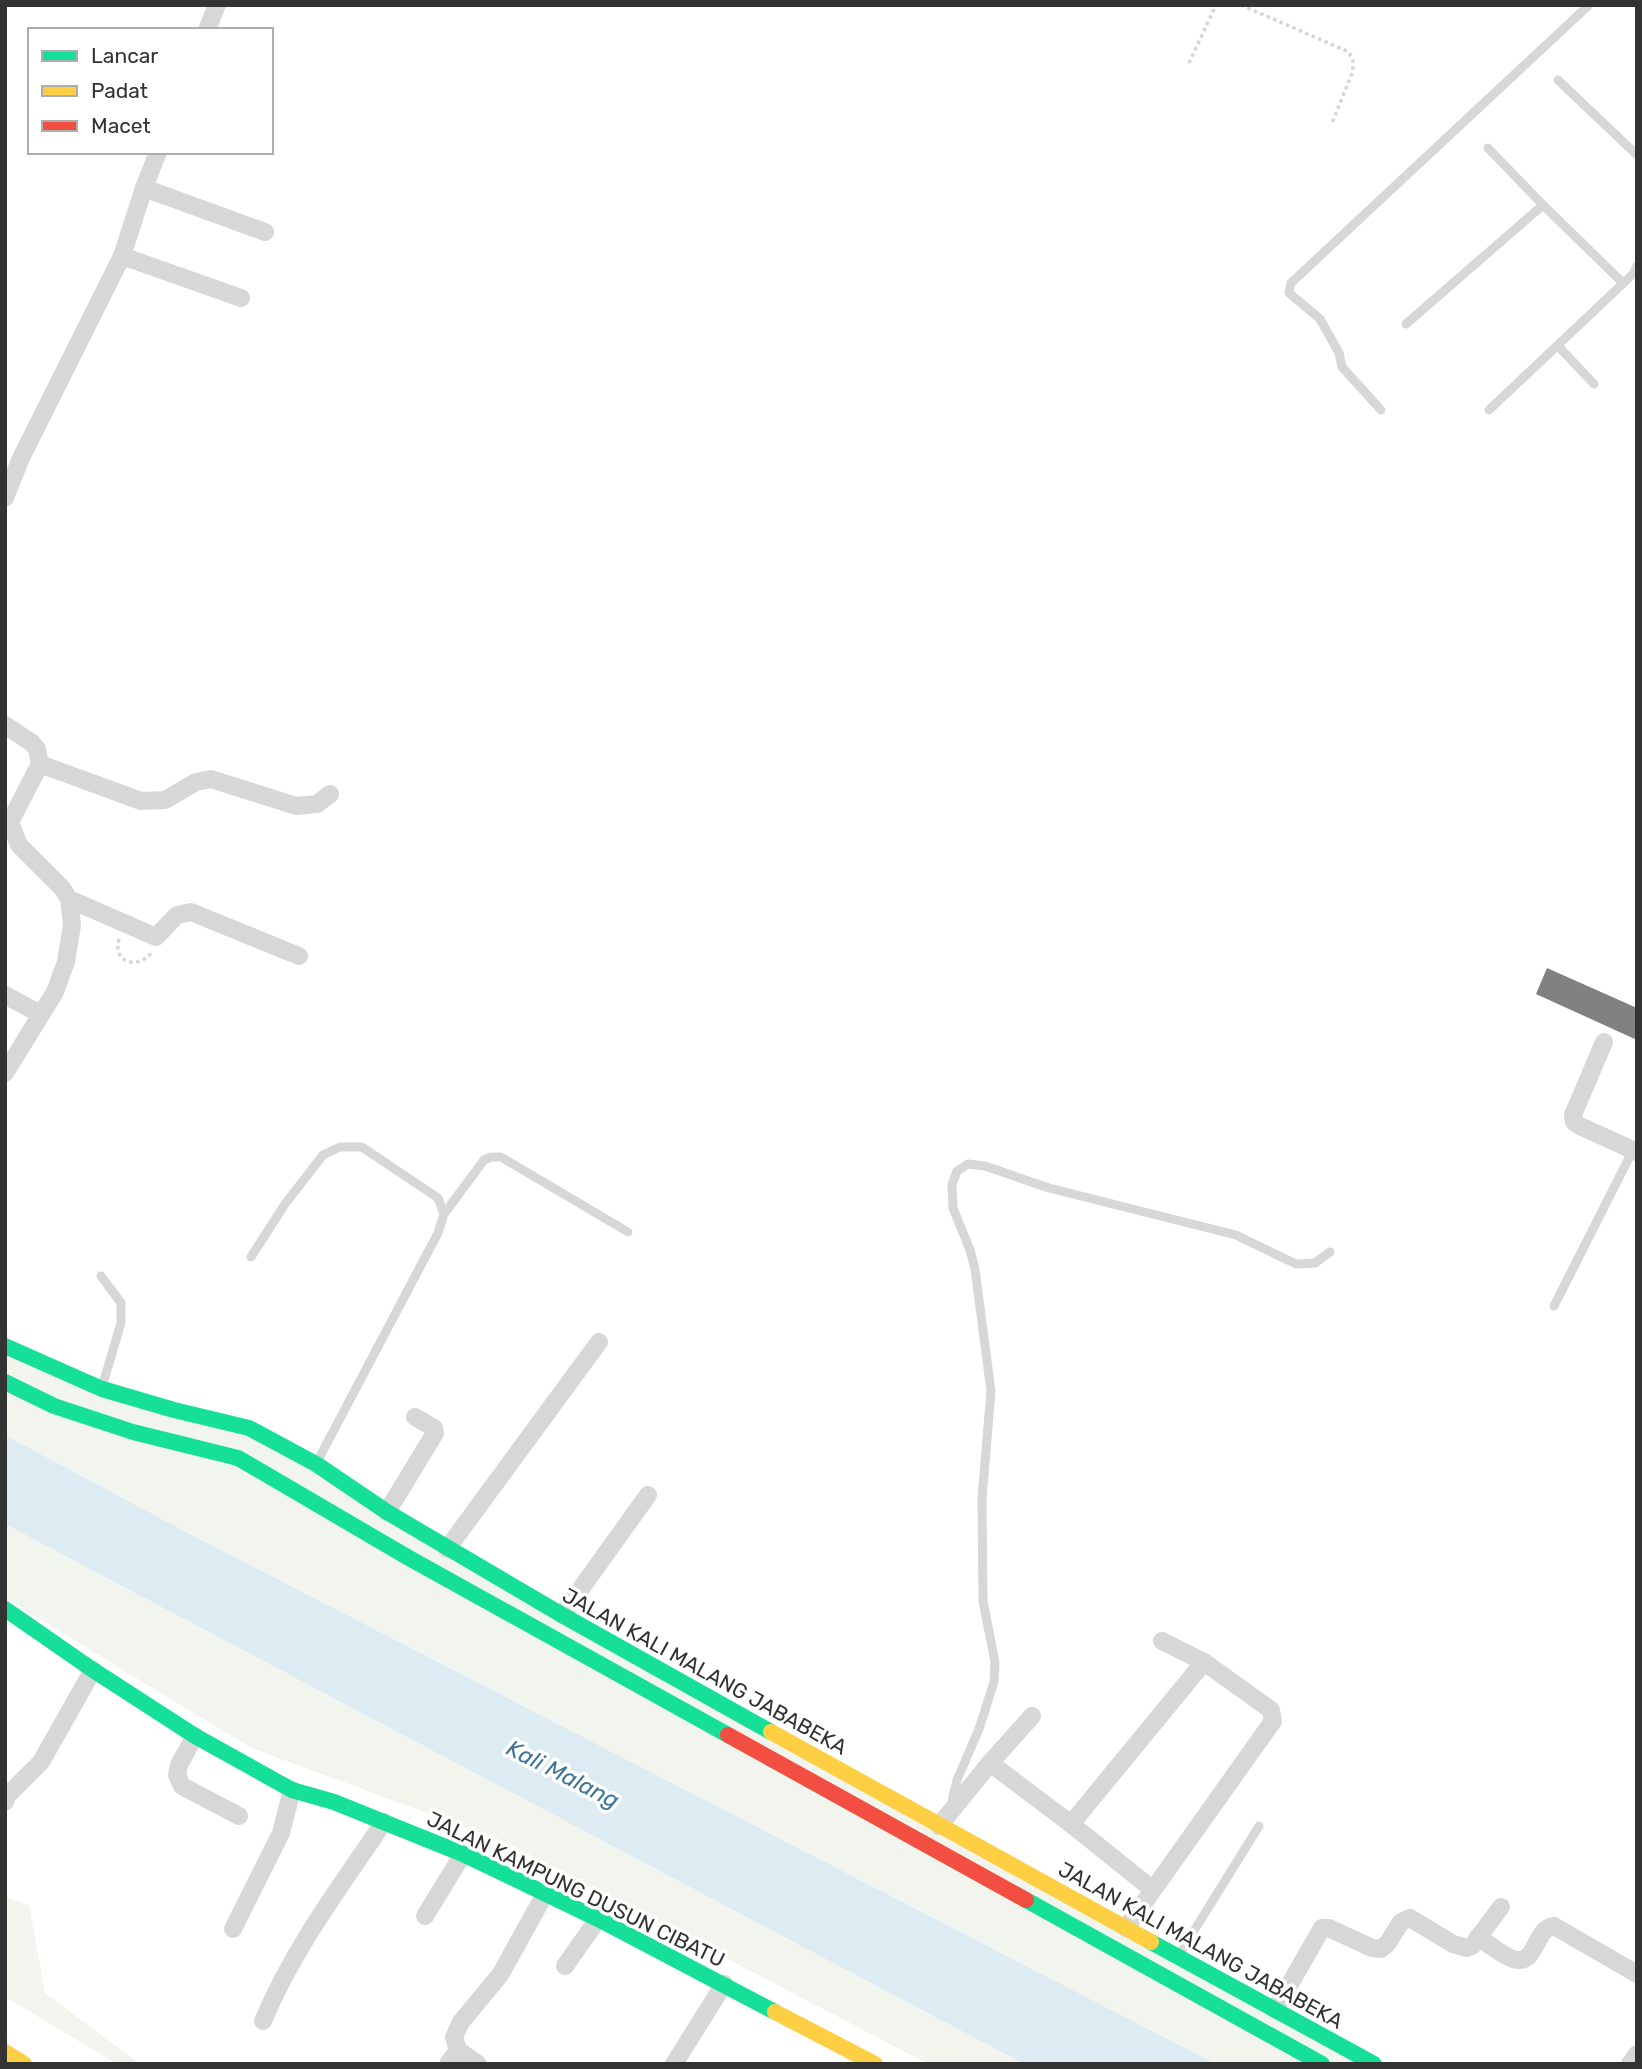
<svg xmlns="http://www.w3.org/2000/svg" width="1642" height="2069" font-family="Rubik,sans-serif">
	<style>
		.green { fill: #f1f5ed }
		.water { fill: #ddebf3 }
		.building { fill: #818181 }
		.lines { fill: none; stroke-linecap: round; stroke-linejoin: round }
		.path { stroke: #d6d6d6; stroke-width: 3.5; stroke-dasharray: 3.5 3.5; stroke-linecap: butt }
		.lane { stroke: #d7d7d7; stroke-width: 9 }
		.street { stroke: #d7d7d7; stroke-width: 18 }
		.fast { stroke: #16e098; stroke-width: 16 }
		.slow { stroke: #ffcf43; stroke-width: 16 }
		.jam { stroke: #f24e42; stroke-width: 16 }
		.labels { text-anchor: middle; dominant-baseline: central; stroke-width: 7; stroke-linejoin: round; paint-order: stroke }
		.street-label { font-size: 21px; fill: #333; stroke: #fff }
		.water-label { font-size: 23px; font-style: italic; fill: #3f7597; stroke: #fff }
	</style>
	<rect width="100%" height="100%" fill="#fff"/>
	<g class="green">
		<path d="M5,1346L249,1428L1375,2064H1216L186,1532L5,1435Z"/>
		<path d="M5,1524L1024,2064H928L503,1841L251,1748L5,1598Z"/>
		<path d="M5,1897L29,1905L45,1993L140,2064H117L5,1997Z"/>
	</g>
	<path class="water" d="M5,1435L186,1532L1216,2064H1024L5,1524Z"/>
	<path class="building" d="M1547,968L1637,1008V1040L1536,994Z"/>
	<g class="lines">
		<g class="path">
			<path d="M1241,5L1349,52L1353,61V71L1332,123"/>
			<path d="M1189,63L1216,5"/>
			<path d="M119,939C112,962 138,971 152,952"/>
		</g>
		<g class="lane">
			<path d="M1558,80L1637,155"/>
			<path d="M1488,148L1543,205L1623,283"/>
			<path d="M1406,324L1543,205"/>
			<path d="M1558,346L1594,384"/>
			<path d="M1381,410L1342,367L1339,353L1320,319L1289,293L1291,283L1589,5"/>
			<path d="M1489,410L1633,274L1637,266"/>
			<path d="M444,1214L484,1160L491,1157H501L628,1232"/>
			<path d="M251,1257L285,1204L323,1155L340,1147H362L438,1198L444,1214L438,1233L317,1462"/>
			<path d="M101,1276L121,1303V1323L102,1387"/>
			<path d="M1554,1306L1633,1150"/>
			<path d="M952,1807L953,1796L957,1780L979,1729L994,1682L995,1662L983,1601L982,1498L991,1391L975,1269L970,1250L953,1208L952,1185L957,1171L968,1164L985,1166L1049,1188L1236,1235L1296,1264L1315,1263L1330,1252"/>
			<path d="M1179,1955L1259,1826"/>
		</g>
		<g class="street">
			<path d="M207,30L217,5"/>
			<path d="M144,188L265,232"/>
			<path d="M122,256L241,298"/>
			<path d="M5,498L21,458L122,256L144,188L158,152"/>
			<path d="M5,725L32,743L37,749L40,764L10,822L19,845L62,888L69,899L72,925L66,962L55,992L5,1073"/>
			<path d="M40,764L141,801L165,800L196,782L211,779L296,806L317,804L330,794"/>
			<path d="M69,899L156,937L177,915L191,912L299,956"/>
			<path d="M5,995L40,1014"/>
			<path d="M1604,1042L1573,1115L1574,1122L1580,1126L1637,1152"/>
			<path d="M387,1512L435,1433L434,1428L415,1417"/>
			<path d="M447,1549L599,1342"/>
			<path d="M562,1615L648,1495"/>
			<path d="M195,1736L179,1765L177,1775L182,1786L239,1816"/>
			<path d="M990,1763L1071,1824L1152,1889"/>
			<path d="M5,1802L7,1796L41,1762L93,1670"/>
			<path d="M1071,1824L1204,1662"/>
			<path d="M939,1826L990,1763L1032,1716"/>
			<path d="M425,1916L463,1854"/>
			<path d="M1126,1928L1273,1721L1271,1710L1204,1662L1162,1641"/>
			<path d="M233,1929L281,1833L292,1790"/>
			<path d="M1478,1937C1489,1944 1501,1955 1513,1959C1537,1967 1534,1928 1554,1926L1637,1974"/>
			<path d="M565,1966L598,1919"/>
			<path d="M1275,2010L1322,1928H1329L1372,1948L1381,1949L1387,1944L1401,1922L1410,1918L1453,1944L1467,1948L1472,1946L1501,1907"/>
			<path d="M263,2021C293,1949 340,1887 384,1822"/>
			<path d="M458,2050L478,2064"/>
			<path d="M448,2064L458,2050L454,2037L461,2022L500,1975L545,1894"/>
			<path d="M674,2064L724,1984"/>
			<path d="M1630,2064L1637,2054"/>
		</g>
		<g class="fast">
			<path d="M5,1346L102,1389L174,1410L249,1428L316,1464L387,1512L562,1615L771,1732"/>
			<path d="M5,1382L54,1406L133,1432L238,1458L409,1558L728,1735"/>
			<path d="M5,1609L93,1670L195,1736L292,1790L334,1802L463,1854L598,1919L775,2012"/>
			<path d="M1026,1900L1322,2064"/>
			<path d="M1151,1942L1374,2064"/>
		</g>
		<g class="slow">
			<path d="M771,1732L1151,1942"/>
			<path d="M775,2012L875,2064"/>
			<path d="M5,2052L24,2064"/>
		</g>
		<path class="jam" d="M728,1735L1026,1900"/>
	</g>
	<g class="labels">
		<g class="street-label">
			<text transform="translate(705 1671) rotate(29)">JALAN KALI MALANG JABABEKA</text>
			<text transform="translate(576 1889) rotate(26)">JALAN KAMPUNG DUSUN CIBATU</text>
			<text transform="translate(1201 1945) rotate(29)">JALAN KALI MALANG JABABEKA</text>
		</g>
		<g class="water-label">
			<text transform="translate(563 1774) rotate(27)">Kali Malang</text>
		</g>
	</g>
	<rect width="1642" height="2069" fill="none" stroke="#333333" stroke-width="14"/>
	<rect x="28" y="28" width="245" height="126" fill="#ffffff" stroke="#adadad" stroke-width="2"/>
	<rect x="42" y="51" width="35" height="10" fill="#16e098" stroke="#adadad" stroke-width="2"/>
	<text x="91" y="63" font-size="21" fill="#333333">Lancar</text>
	<rect x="42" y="86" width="35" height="10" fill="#ffcf43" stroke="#adadad" stroke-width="2"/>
	<text x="91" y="98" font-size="21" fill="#333333">Padat</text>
	<rect x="42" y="121" width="35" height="10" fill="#f24e42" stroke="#adadad" stroke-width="2"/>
	<text x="91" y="133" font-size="21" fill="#333333">Macet</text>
</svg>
